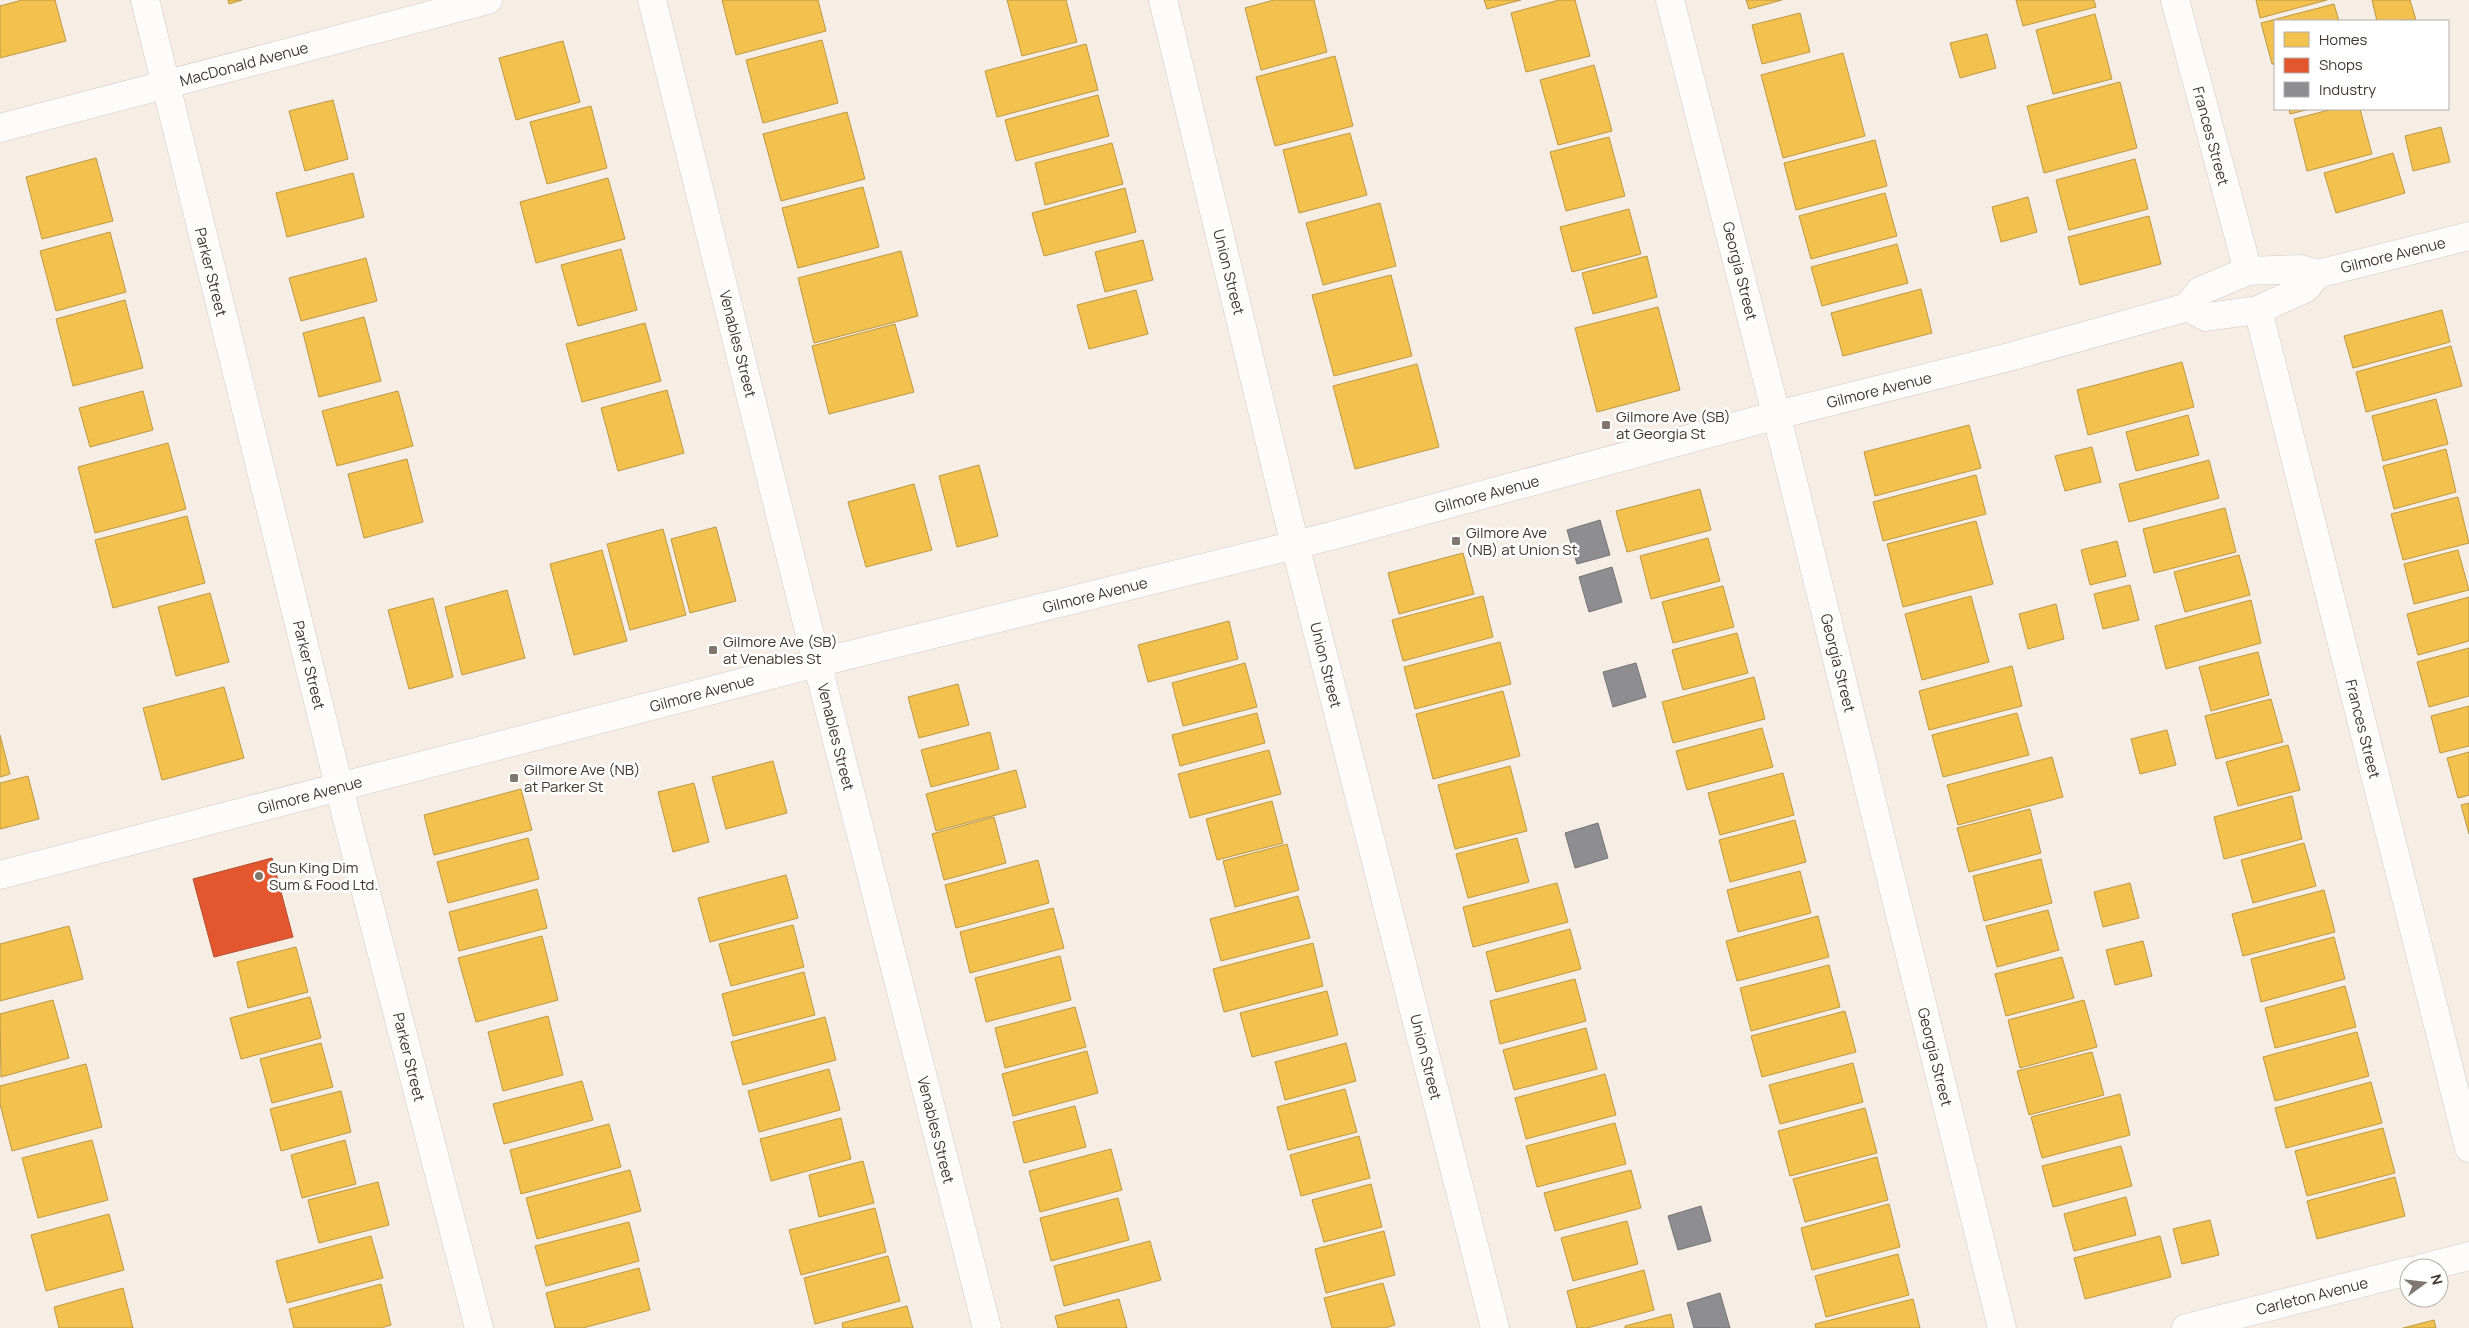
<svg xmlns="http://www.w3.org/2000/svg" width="2469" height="1328" font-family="Manrope,sans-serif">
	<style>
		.homes { fill: #f2c14e; stroke: #bd9844 }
		.shops { fill: #e4572e; stroke: #b34d2e }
		.industry { fill: #8d8d92; stroke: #767374 }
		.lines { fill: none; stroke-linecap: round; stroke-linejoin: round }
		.street-casing { stroke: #d2c9c1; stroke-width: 29 }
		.secondary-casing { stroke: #d2c9c1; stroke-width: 29 }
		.street { stroke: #fefcfb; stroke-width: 28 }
		.secondary { stroke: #fefcfb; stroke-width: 28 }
		.poi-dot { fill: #80776e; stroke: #fff; stroke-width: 2 }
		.labels { text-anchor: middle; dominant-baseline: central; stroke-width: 5; stroke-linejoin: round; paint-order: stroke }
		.street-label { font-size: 15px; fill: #41372e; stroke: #fff }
		.poi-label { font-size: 15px; fill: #41372e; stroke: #fff; text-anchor: start }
	</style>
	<rect width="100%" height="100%" fill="#f6ede5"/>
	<g class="homes">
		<path d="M22,0H55L66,41L0,58V6Z"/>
		<path d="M228,0H242L229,4Z"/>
		<path d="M722,0H818L826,31L736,55Z"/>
		<path d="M1007,0H1066L1077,42L1022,56Z"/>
		<path d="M1274,0H1314L1327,52L1261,70L1245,8Z"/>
		<path d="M1484,0H1521L1487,9Z"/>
		<path d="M1559,0H1575L1590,56L1526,72L1511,13Z"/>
		<path d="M1746,0H1782L1749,9Z"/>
		<path d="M2016,0H2094L2096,7L2023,26Z"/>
		<path d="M2256,0H2327L2260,18Z"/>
		<path d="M2372,0H2410L2416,20L2377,21Z"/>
		<path d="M2334,4L2339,21H2275V64H2272L2261,23Z"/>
		<path d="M1800,13L1810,52L1762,64L1752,25Z"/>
		<path d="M2095,14L2112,79L2053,94L2036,30Z"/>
		<path d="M1987,34L1996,68L1960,78L1950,43Z"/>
		<path d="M822,40L838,103L763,123L746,60Z"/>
		<path d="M563,41L580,102L516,120L499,58Z"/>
		<path d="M1086,44L1098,90L997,117L985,71Z"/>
		<path d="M1843,53L1865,136L1783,158L1761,75Z"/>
		<path d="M1335,56L1353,126L1275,146L1256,77Z"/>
		<path d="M1594,65L1612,131L1558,145L1540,80Z"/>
		<path d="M2120,82L2137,148L2044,173L2027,106Z"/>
		<path d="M1098,95L1109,136L1016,161L1005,120Z"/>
		<path d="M333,100L348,159L305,171L289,111Z"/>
		<path d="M591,106L607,168L547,184L530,122Z"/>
		<path d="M2289,109H2310L2290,114Z"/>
		<path d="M2333,109H2360L2372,154L2307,171L2294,119Z"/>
		<path d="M847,112L865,179L781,201L763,134Z"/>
		<path d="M2441,127L2450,162L2413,171L2405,136Z"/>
		<path d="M1350,133L1367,195L1299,213L1283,150Z"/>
		<path d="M1609,137L1625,196L1566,211L1550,152Z"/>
		<path d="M1875,140L1887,186L1796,210L1784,163Z"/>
		<path d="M1112,143L1123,184L1045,205L1035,163Z"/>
		<path d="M2393,153L2405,193L2336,213L2324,173Z"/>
		<path d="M96,158L113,221L42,239L26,177Z"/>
		<path d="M2135,159L2148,209L2069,230L2056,180Z"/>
		<path d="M353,173L364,217L287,237L276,193Z"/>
		<path d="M608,178L625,239L536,263L520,202Z"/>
		<path d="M863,187L879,247L798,268L782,208Z"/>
		<path d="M1125,188L1136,232L1044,256L1032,213Z"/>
		<path d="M1885,193L1897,236L1811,259L1799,216Z"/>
		<path d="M2028,197L2037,232L2001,242L1992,207Z"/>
		<path d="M1380,203L1396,266L1323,285L1306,223Z"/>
		<path d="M1629,209L1641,254L1572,272L1560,227Z"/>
		<path d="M2149,216L2161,264L2080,285L2068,237Z"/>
		<path d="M110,232L126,292L56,311L40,251Z"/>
		<path d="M1143,240L1153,280L1105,292L1095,252Z"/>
		<path d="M1897,244L1908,283L1822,306L1811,267Z"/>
		<path d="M621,249L637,310L578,326L561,265Z"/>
		<path d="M901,251L918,316L814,343L798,278Z"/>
		<path d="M1647,256L1657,297L1593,314L1582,273Z"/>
		<path d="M366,258L377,301L301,321L289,278Z"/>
		<path d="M1391,275L1412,356L1334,376L1312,295Z"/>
		<path d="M1921,289L1932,333L1843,356L1831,313Z"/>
		<path d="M1136,290L1148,334L1089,349L1077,305Z"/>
		<path d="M125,300L143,368L73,386L56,319Z"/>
		<path d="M1658,307L1680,390L1597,412L1575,328Z"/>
		<path d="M2442,310L2450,342L2353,368L2344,336Z"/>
		<path d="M364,317L381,381L319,397L303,333Z"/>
		<path d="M645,323L661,381L582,402L566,344Z"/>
		<path d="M895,324L914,392L829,414L812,346Z"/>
		<path d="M2451,346L2462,386L2366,412L2356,372Z"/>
		<path d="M2182,362L2194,407L2088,435L2077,390Z"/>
		<path d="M1417,364L1439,447L1355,469L1333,386Z"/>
		<path d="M667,390L684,453L618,471L601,408Z"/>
		<path d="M143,391L153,430L90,447L79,408Z"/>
		<path d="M398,391L413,446L337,466L322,411Z"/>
		<path d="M2436,399L2448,444L2383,461L2372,416Z"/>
		<path d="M2188,415L2199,455L2136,471L2126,432Z"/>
		<path d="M1969,425L1981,468L1875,496L1864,452Z"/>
		<path d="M168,443L186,509L95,533L78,467Z"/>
		<path d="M2092,447L2101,482L2065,491L2055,456Z"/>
		<path d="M2446,449L2456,492L2394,509L2383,466Z"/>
		<path d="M407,459L423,522L364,538L348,474Z"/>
		<path d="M2209,460L2219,498L2129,522L2119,484Z"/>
		<path d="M979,465L998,536L957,547L939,476Z"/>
		<path d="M1976,475L1986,514L1883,541L1873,502Z"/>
		<path d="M914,484L932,550L866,567L848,502Z"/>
		<path d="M1700,489L1711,530L1627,552L1616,511Z"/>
		<path d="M2458,497L2469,543L2403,560L2391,514Z"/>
		<path d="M2225,508L2236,552L2154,573L2143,529Z"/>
		<path d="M187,516L205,583L113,608L95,540Z"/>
		<path d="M1976,521L1993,584L1903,607L1887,544Z"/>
		<path d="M716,527L736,601L690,613L671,539Z"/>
		<path d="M663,529L686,615L630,630L607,544Z"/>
		<path d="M1708,538L1720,581L1651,599L1640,556Z"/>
		<path d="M2117,541L2126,576L2090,585L2081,550Z"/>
		<path d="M602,550L627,641L574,655L550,564Z"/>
		<path d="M2458,550L2469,590L2414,604L2404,564Z"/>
		<path d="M1463,553L1474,594L1399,614L1388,573Z"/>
		<path d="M2239,555L2250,595L2185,612L2174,572Z"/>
		<path d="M2130,585L2139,620L2103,629L2094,594Z"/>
		<path d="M1723,586L1734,627L1673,643L1662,602Z"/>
		<path d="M507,590L525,658L462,675L445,607Z"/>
		<path d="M210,593L229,662L176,676L158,607Z"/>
		<path d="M1483,596L1493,637L1403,661L1392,620Z"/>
		<path d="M1971,596L1989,662L1922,680L1905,614Z"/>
		<path d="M2469,597V641L2418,655L2407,614Z"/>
		<path d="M433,598L453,677L409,689L388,610Z"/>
		<path d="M2251,600L2261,643L2166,669L2155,626Z"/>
		<path d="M2056,604L2064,639L2028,649L2019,614Z"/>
		<path d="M1229,621L1238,659L1148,682L1138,645Z"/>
		<path d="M1737,633L1748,673L1683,690L1672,650Z"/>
		<path d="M1500,642L1511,684L1415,709L1404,667Z"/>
		<path d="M2469,648V696L2429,707L2417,662Z"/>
		<path d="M2258,652L2269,695L2211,711L2199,667Z"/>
		<path d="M1245,663L1257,707L1183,726L1172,683Z"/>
		<path d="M2012,666L2022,706L1929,730L1919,691Z"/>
		<path d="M1754,677L1765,719L1673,743L1662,702Z"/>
		<path d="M958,684L969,725L919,738L908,697Z"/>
		<path d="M224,687L244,758L162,780L143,708Z"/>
		<path d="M1503,691L1520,756L1433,779L1416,714Z"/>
		<path d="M2271,699L2283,742L2216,759L2205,716Z"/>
		<path d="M2469,706V746L2440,753L2431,716Z"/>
		<path d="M1257,713L1265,743L1180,766L1172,735Z"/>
		<path d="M2017,713L2029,755L1943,777L1932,735Z"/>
		<path d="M1762,728L1773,767L1687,790L1676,751Z"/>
		<path d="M2167,730L2176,765L2140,774L2131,739Z"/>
		<path d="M990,732L999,769L931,787L921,750Z"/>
		<path d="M0,735L10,774L0,777Z"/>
		<path d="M2288,745L2300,790L2238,806L2226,762Z"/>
		<path d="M1269,750L1281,794L1190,818L1178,774Z"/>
		<path d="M2469,752V795L2458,798L2447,758Z"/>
		<path d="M2052,757L2063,797L1958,825L1947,785Z"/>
		<path d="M773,761L787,813L726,829L712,777Z"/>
		<path d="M1510,766L1527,831L1455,849L1438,785Z"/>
		<path d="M1016,770L1026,807L936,831L926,794Z"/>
		<path d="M1783,773L1794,815L1720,835L1708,793Z"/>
		<path d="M28,776L39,819L0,829V783Z"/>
		<path d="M694,783L709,842L673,852L658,792Z"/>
		<path d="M521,789L532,830L434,855L424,815Z"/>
		<path d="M2292,796L2302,839L2224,859L2214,817Z"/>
		<path d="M1272,801L1283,843L1217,860L1206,819Z"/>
		<path d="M2469,803V834L2461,805Z"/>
		<path d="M2030,809L2041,853L1969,872L1957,828Z"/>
		<path d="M994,817L1006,863L944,880L932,834Z"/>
		<path d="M1795,820L1806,862L1730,882L1719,840Z"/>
		<path d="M528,838L539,879L448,903L437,862Z"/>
		<path d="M1517,838L1529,882L1468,898L1456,854Z"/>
		<path d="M2304,843L2316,886L2253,903L2241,860Z"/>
		<path d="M1287,844L1299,890L1235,907L1223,861Z"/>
		<path d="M2041,859L2052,903L1984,921L1973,876Z"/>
		<path d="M1038,860L1049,903L956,928L945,885Z"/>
		<path d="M1800,871L1811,913L1738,932L1727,890Z"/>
		<path d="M786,875L798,918L710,942L698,898Z"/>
		<path d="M1557,883L1568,922L1473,947L1463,907Z"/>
		<path d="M2130,883L2139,918L2103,927L2094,892Z"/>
		<path d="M537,889L547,928L459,951L449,912Z"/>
		<path d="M2324,890L2335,932L2243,956L2232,914Z"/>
		<path d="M1298,896L1310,938L1221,961L1210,919Z"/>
		<path d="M1053,908L1064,948L970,973L960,932Z"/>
		<path d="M2048,910L2059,950L1997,967L1986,926Z"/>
		<path d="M1818,916L1829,957L1737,981L1726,941Z"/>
		<path d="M793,925L804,967L731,986L719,944Z"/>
		<path d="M69,926L83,979L0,1001V944Z"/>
		<path d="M1570,929L1581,969L1496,992L1486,952Z"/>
		<path d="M542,936L558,1000L476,1022L458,958Z"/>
		<path d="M2334,937L2345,979L2261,1002L2251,959Z"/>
		<path d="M2143,941L2152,976L2115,985L2106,950Z"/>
		<path d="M1313,943L1323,986L1224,1012L1213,969Z"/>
		<path d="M296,947L308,992L248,1008L237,962Z"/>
		<path d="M1060,956L1071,1000L986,1022L975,978Z"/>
		<path d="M2062,957L2074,998L2006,1016L1995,974Z"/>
		<path d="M1829,965L1840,1007L1751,1031L1740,988Z"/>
		<path d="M804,972L815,1015L733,1036L722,994Z"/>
		<path d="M1575,979L1586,1021L1500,1044L1490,1001Z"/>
		<path d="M2345,986L2356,1027L2275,1048L2265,1008Z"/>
		<path d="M1327,991L1338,1035L1252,1057L1240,1013Z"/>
		<path d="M310,997L321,1038L241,1059L230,1018Z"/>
		<path d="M53,1000L69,1058L1,1077L0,1014Z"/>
		<path d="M2084,1000L2097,1047L2020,1068L2008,1020Z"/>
		<path d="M1075,1007L1086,1047L1005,1068L995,1028Z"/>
		<path d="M1845,1011L1856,1052L1762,1077L1751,1036Z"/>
		<path d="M548,1016L563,1075L503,1091L488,1032Z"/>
		<path d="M825,1017L836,1060L743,1085L731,1042Z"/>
		<path d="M1586,1028L1597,1069L1514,1090L1503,1050Z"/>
		<path d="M2357,1032L2369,1076L2275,1101L2263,1057Z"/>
		<path d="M321,1043L333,1087L272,1103L260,1059Z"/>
		<path d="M1346,1043L1356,1081L1285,1100L1275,1062Z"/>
		<path d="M1087,1051L1098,1093L1013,1116L1002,1074Z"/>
		<path d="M2092,1052L2104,1095L2029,1115L2017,1071Z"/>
		<path d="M1853,1063L1863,1102L1780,1124L1769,1085Z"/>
		<path d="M86,1064L102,1127L12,1151L0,1104V1086Z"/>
		<path d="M829,1069L840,1110L759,1132L748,1091Z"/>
		<path d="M1605,1074L1616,1115L1526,1139L1515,1098Z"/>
		<path d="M582,1081L593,1120L504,1144L493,1104Z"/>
		<path d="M2371,1082L2382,1123L2286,1148L2275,1108Z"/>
		<path d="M1345,1089L1357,1132L1288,1150L1277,1107Z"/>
		<path d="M341,1091L351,1132L281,1151L270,1109Z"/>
		<path d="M2120,1094L2130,1135L2042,1158L2031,1117Z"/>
		<path d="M1075,1106L1086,1147L1024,1163L1013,1122Z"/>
		<path d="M1865,1108L1877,1153L1790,1176L1778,1131Z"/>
		<path d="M841,1118L851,1159L771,1181L760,1139Z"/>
		<path d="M1615,1123L1626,1164L1537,1187L1526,1146Z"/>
		<path d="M609,1124L621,1167L521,1194L510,1150Z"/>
		<path d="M2383,1128L2395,1173L2307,1196L2295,1151Z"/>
		<path d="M1359,1136L1370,1178L1301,1196L1290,1155Z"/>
		<path d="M92,1140L108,1200L38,1218L22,1158Z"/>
		<path d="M345,1140L356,1184L302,1198L291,1155Z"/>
		<path d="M2121,1146L2132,1186L2053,1207L2042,1166Z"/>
		<path d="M1111,1149L1122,1190L1040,1212L1029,1171Z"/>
		<path d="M1877,1157L1888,1200L1805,1222L1793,1179Z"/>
		<path d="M863,1161L874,1203L819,1217L809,1175Z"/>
		<path d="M630,1170L641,1211L537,1239L526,1198Z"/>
		<path d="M1631,1170L1641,1208L1555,1231L1544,1193Z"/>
		<path d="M2395,1177L2405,1216L2317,1239L2307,1201Z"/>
		<path d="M378,1182L389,1225L319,1243L308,1200Z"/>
		<path d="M1371,1184L1382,1227L1324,1242L1312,1200Z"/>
		<path d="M2126,1197L2136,1235L2074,1251L2064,1214Z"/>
		<path d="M1118,1198L1129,1240L1051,1261L1040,1218Z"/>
		<path d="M1889,1204L1900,1247L1812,1270L1801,1228Z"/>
		<path d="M875,1208L886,1252L801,1275L789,1230Z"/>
		<path d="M109,1214L124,1270L46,1291L31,1235Z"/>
		<path d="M2210,1220L2219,1255L2182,1264L2173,1229Z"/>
		<path d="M1627,1221L1638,1264L1573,1281L1561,1238Z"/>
		<path d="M629,1222L639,1261L546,1286L535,1246Z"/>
		<path d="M1384,1231L1395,1275L1326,1293L1315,1249Z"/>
		<path d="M371,1236L383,1278L287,1303L276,1261Z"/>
		<path d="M2160,1236L2171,1277L2085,1299L2074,1258Z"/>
		<path d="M1150,1241L1161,1280L1064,1306L1054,1266Z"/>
		<path d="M1898,1254L1909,1295L1826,1317L1815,1276Z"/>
		<path d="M888,1256L900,1301L815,1324L804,1278Z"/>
		<path d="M639,1268L650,1310L583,1328H555L546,1293Z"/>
		<path d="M1644,1270L1654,1310L1587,1328H1577L1567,1291Z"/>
		<path d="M1383,1283L1395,1325L1385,1328H1332L1324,1298Z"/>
		<path d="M381,1284L391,1325L381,1328H294L289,1309Z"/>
		<path d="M123,1288L133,1328H59L54,1307Z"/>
		<path d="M1119,1299L1127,1328H1058L1055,1316Z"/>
		<path d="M1913,1299L1920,1328H1816L1815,1324Z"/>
		<path d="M907,1306L913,1328H843L842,1323Z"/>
		<path d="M1671,1314L1674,1328H1625V1326Z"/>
		<path d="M2434,1320L2436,1328H2403Z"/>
	</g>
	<path class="shops" d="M272,858L293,937L214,957L193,879Z"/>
	<g class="industry">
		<path d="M1600,520L1610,555L1577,564L1567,530Z"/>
		<path d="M1612,567L1622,602L1589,612L1579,577Z"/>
		<path d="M1636,663L1646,697L1613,707L1603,672Z"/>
		<path d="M1598,823L1608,858L1575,868L1565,833Z"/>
		<path d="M1701,1206L1711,1241L1678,1250L1668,1216Z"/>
		<path d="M1720,1293L1730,1328H1694L1687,1303Z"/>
	</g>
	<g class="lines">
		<g class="street-casing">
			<g id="street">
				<path d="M652,0L808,627L987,1328"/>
				<path d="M1163,0L1286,509L1495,1328"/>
				<path d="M1670,0L1787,457L2002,1328"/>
				<path d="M2175,0L2248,271"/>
				<path d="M0,128L488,0"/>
				<path d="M2258,310L2469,1148"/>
				<path d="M2422,1268L2469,1256"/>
				<path d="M2186,1328L2409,1271"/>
			</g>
		</g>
		<g class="secondary-casing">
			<g id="secondary">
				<path d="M145,0L348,823L479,1328"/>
				<path d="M2188,307L2206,317L2258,310L2306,288L2318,274"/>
				<path d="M0,875L817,663L1331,536L1777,415L2009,357L2188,307L2200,291L2248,271L2300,269L2318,274L2469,236"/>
			</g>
		</g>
		<use href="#street" class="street"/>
		<use href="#secondary" class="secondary"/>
	</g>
	<g class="poi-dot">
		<rect x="1601" y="420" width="10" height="10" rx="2.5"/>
		<rect x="1451" y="536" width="10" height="10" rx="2.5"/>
		<rect x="708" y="645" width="10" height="10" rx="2.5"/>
		<rect x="509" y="773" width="10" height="10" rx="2.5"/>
		<circle cx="259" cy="876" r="5"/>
	</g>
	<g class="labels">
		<g class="street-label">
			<text transform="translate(244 64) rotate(-15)">MacDonald Avenue</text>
			<text transform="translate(2211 136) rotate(75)">Frances Street</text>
			<text transform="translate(2393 255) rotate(-14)">Gilmore Avenue</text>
			<text transform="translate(1740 271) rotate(76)">Georgia Street</text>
			<text transform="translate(211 272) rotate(76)">Parker Street</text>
			<text transform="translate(1229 272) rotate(76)">Union Street</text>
			<text transform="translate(738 344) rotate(76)">Venables Street</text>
			<text transform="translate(1879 390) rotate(-14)">Gilmore Avenue</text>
			<text transform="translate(1487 494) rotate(-15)">Gilmore Avenue</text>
			<text transform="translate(1095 595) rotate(-14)">Gilmore Avenue</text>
			<text transform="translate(1838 663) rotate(76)">Georgia Street</text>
			<text transform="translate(309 665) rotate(76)">Parker Street</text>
			<text transform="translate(1326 665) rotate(76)">Union Street</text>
			<text transform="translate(702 693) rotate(-15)">Gilmore Avenue</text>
			<text transform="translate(2363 729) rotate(76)">Frances Street</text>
			<text transform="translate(836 737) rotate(76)">Venables Street</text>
			<text transform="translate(310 795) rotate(-15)">Gilmore Avenue</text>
			<text transform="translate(409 1057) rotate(76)">Parker Street</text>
			<text transform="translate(1426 1057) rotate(76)">Union Street</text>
			<text transform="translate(1935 1057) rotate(76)">Georgia Street</text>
			<text transform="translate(936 1130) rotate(76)">Venables Street</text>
			<text transform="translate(2312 1296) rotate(-14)">Carleton Avenue</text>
		</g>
		<g class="poi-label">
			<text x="1616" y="416">Gilmore Ave (SB)<tspan x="1616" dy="17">at Georgia St</tspan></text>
			<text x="1466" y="532">Gilmore Ave<tspan x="1466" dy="17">(NB) at Union St</tspan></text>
			<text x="723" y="641">Gilmore Ave (SB)<tspan x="723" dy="17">at Venables St</tspan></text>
			<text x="524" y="769">Gilmore Ave (NB)<tspan x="524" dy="17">at Parker St</tspan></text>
			<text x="269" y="867">Sun King Dim<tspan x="269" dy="17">Sum &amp; Food Ltd.</tspan></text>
		</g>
	</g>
	<rect x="2274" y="20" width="175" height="90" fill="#ffffff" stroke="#b3afab"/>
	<rect x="2284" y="32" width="25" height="15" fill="#f2c14e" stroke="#b3afab"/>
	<text x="2319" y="45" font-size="15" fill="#41372e">Homes</text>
	<rect x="2284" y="58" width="25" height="15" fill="#e4572e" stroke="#b3afab"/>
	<text x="2319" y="70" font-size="15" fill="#41372e">Shops</text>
	<rect x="2284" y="82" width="25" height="15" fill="#8d8d92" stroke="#b3afab"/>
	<text x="2319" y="95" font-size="15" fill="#41372e">Industry</text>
	<g transform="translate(2424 1283) rotate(75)"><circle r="24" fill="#ffffff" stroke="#b3afab"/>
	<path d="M0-4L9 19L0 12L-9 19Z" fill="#80776e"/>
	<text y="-8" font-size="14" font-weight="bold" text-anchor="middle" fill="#41372e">N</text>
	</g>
</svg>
